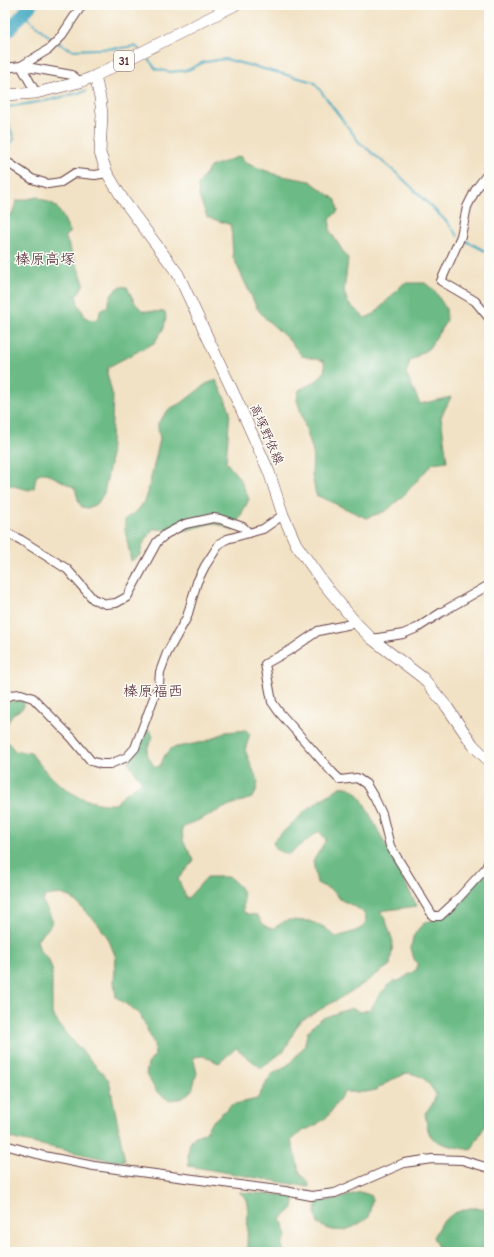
<svg xmlns="http://www.w3.org/2000/svg" width="494" height="1257" font-family="'Comic Neue','Klee One',sans-serif">
	<style>
		.forest { fill: #6cbb86; stroke: #5b6d58 }
		.lines { fill: none; stroke-linecap: round; stroke-linejoin: round }
		.stream { stroke: #41a7c1; stroke-width: 2 }
		.river { stroke: #41a7c1; stroke-width: 13 }
		.minor-casing { stroke: #633c42; stroke-width: 10 }
		.major-casing { stroke: #633c42; stroke-width: 12 }
		.minor { stroke: #fff; stroke-width: 8 }
		.major { stroke: #fff; stroke-width: 11 }
		.labels { text-anchor: middle; dominant-baseline: central; stroke-width: 3; stroke-linejoin: round; paint-order: stroke }
		.shield { fill: #fdfcf7; stroke: #806168; stroke-width: 1 }
		.shield-label { font-size: 12px; font-weight: bold; fill: #4a1f2b }
		.street-label { font-size: 13px; fill: #4a1f2b; stroke: #fdfcf7 }
		.quarter-label { font-size: 15px; fill: #4a1f2b; stroke: #fdfcf7 }
	</style>
	<rect width="100%" height="100%" fill="#fdfcf7"/>
	<filter id="ink" filterUnits="userSpaceOnUse"><feTurbulence type="fractalNoise" baseFrequency=".025" numOctaves="2"/><feDisplacementMap in="SourceGraphic" scale="8" xChannelSelector="R" yChannelSelector="G"/><feConvolveMatrix kernelMatrix="1 2 1 2 8 2 1 2 1" color-interpolation-filters="sRGB"/></filter>
	<filter id="wash" filterUnits="userSpaceOnUse"><feTurbulence type="fractalNoise" baseFrequency=".012" numOctaves="4" result="noise"/><feDisplacementMap in="SourceGraphic" scale="16" xChannelSelector="R" yChannelSelector="G"/><feGaussianBlur stdDeviation="0.9" result="paint"/><feColorMatrix in="noise" values="0 0 0 0 0 0 0 0 0 0 0 0 0 0 0 0 0 1.4 0 .05"/><feComposite in="paint" operator="in"/></filter>
	<g filter="url(#wash)">
		<rect width="100%" height="100%" fill="#f2e2c5"/>
		<g class="forest">
			<path d="M240,156L246,163L277,175L310,181L336,200L338,211L330,219V231L348,259L344,292L348,303L365,318L374,314L404,283H425L435,291L446,309L447,320L429,348L410,361L406,373L420,404L451,397L441,417L447,461L433,463L403,496L386,511L366,518L316,495L312,475L313,452L297,400L299,390L318,380L325,371L324,361L302,356L288,339L264,317L257,308L233,257L231,225L207,217L199,196L198,185L210,167Z"/>
			<path d="M38,197L55,205L63,217L70,232L65,236L84,283L79,293L76,295L78,304L86,318L92,320L97,319L99,317L100,311L107,307C110,297 114,285 127,287L135,303L143,311L165,312L166,317L164,328L154,343L108,367L107,373L113,397L110,464L104,493L98,503L88,508L82,507L79,503L75,488L46,473H40L36,477L34,488L29,490L5,484V219L13,212L16,201Z"/>
			<path d="M216,380L224,396L230,411L226,462L240,479L249,499L233,531L223,526L212,523L188,530L153,529L143,544L140,555L131,561L125,530V519L138,510L146,499L160,439L158,428V423L169,409L183,402L206,384Z"/>
			<path d="M19,700L24,702L23,708L13,714L5,727V704L9,702Z"/>
			<path d="M147,728L153,736C146,752 144,752 155,767L160,766L165,755L172,748L204,742L226,732L246,730L250,734L245,750L258,782L255,794L252,798L230,805L182,828L183,841L194,860L178,879L187,899L207,877H229C243,889 245,891 243,910L247,914L257,915L264,925L269,928H274L287,920L309,921L324,927L336,937C342,935 361,931 364,925C373,910 348,905 340,899C338,897 336,894 334,892C329,888 322,886 317,883L313,861L326,840L319,831L289,854C280,851 275,852 273,841L309,808L340,787C354,785 359,795 365,805L417,906L380,911L386,921L393,942L390,965L357,988L299,1022L284,1051L261,1068L236,1048L219,1063L203,1056L193,1057L197,1073L192,1090L183,1098L172,1100L167,1099L157,1092L146,1074L148,1064L155,1055L154,1044L140,1014L116,997L114,981L116,958L108,938L98,924L72,898L61,894L45,896L43,902C56,925 54,922 37,940L40,951L48,958L52,969V1014L66,1034L109,1080L125,1161H114L5,1137V734L7,741L15,751L31,753C50,780 80,807 116,804L123,795L142,782L128,762Z"/>
			<path d="M489,867V1101L486,1105L487,1122L471,1150C461,1148 436,1145 430,1135C427,1129 426,1119 425,1113L432,1105L436,1094C426,1080 424,1075 406,1073L401,1076L391,1080L376,1090L366,1092H344L328,1116L316,1125L301,1132L291,1141L300,1173L309,1184V1187L189,1166C187,1160 188,1142 193,1138C196,1135 201,1134 205,1133L210,1124L231,1105L257,1099L271,1075L289,1064L304,1047L308,1031L320,1019L351,1008L361,1012L371,1009L379,995L393,981H399L417,969V963L414,959L411,948L413,937L419,928L423,924L437,918Z"/>
			<path d="M239,1192L295,1196L293,1208L281,1219L287,1235L282,1245L284,1252H247L248,1203L246,1198Z"/>
			<path d="M360,1192L370,1195L372,1200L369,1217C351,1230 339,1236 318,1224L315,1213L317,1200H334Z"/>
			<path d="M470,1208H481L489,1210V1252H440L433,1237L441,1223L454,1213Z"/>
		</g>
		<g class="lines">
			<g class="stream">
				<path d="M23,14L46,34L55,40"/>
				<path d="M58,43L73,50L121,48L135,46L139,49"/>
				<path d="M145,55L156,69L170,72L188,70L204,62L225,59L314,82L359,142L401,177L447,222L458,236"/>
				<path d="M5,109L8,107L50,100L86,91"/>
				<path d="M5,114L14,139L9,144L5,146"/>
				<path d="M462,239L489,253"/>
			</g>
			<path class="river" d="M5,33L9,30L31,5"/>
		</g>
	</g>
	<g filter="url(#ink)">
		<g class="lines">
			<g class="minor-casing">
				<g id="minor">
					<path d="M21,66L72,75L80,82"/>
					<path d="M21,66L36,93"/>
					<path d="M5,68L21,66L49,49L60,38L82,5"/>
					<path d="M5,162L10,164L32,179L48,184L61,182L75,173L95,175L107,173"/>
					<path d="M489,172L476,189L467,207L461,236L441,281L475,301L489,318"/>
					<path d="M5,532L21,540L67,569L93,599L106,604L116,603L127,597L157,542L166,534L185,524L213,518L220,519L243,527L249,533"/>
					<path d="M356,623L318,631L292,649L265,664L272,702L279,712L332,772L340,780L357,778L366,784L375,799L382,814L390,846L433,916H440L454,903L486,868L489,860"/>
					<path d="M372,639L403,634L417,628L442,612L489,585"/>
					<path d="M5,698L10,695L21,694L33,698L72,738L91,761L101,764H110L127,757L135,748L159,684L160,672L167,653L187,617L197,582L205,566L220,543L227,539L263,529L283,515"/>
					<path d="M5,1145L44,1156L94,1166L285,1191L311,1196L335,1193L404,1163L432,1159L462,1160L489,1168"/>
				</g>
			</g>
			<g class="major-casing">
				<g id="major">
					<path d="M95,76L100,98L102,114L100,153L107,173L124,201L178,274L241,409L269,472L283,515L296,544L324,584L356,623L372,639L423,678L447,707L473,745L489,761"/>
					<path d="M5,95L36,93L80,82L95,76L235,5"/>
				</g>
			</g>
			<use href="#minor" class="minor"/>
			<use href="#major" class="major"/>
		</g>
	</g>
	<g class="labels">
		<rect class="shield" x="114" y="51" width="20" height="20" rx="3"/>
		<g class="shield-label">
			<text x="124" y="61">31</text>
		</g>
		<g class="street-label">
			<text transform="translate(267 434) rotate(66)">高塚野依線</text>
		</g>
		<g class="quarter-label">
			<text x="45" y="259">榛原高塚</text>
			<text x="153" y="691">榛原福西</text>
		</g>
	</g>
	<rect width="494" height="1257" fill="none" stroke="#fdfcf7" stroke-width="20"/>
</svg>
